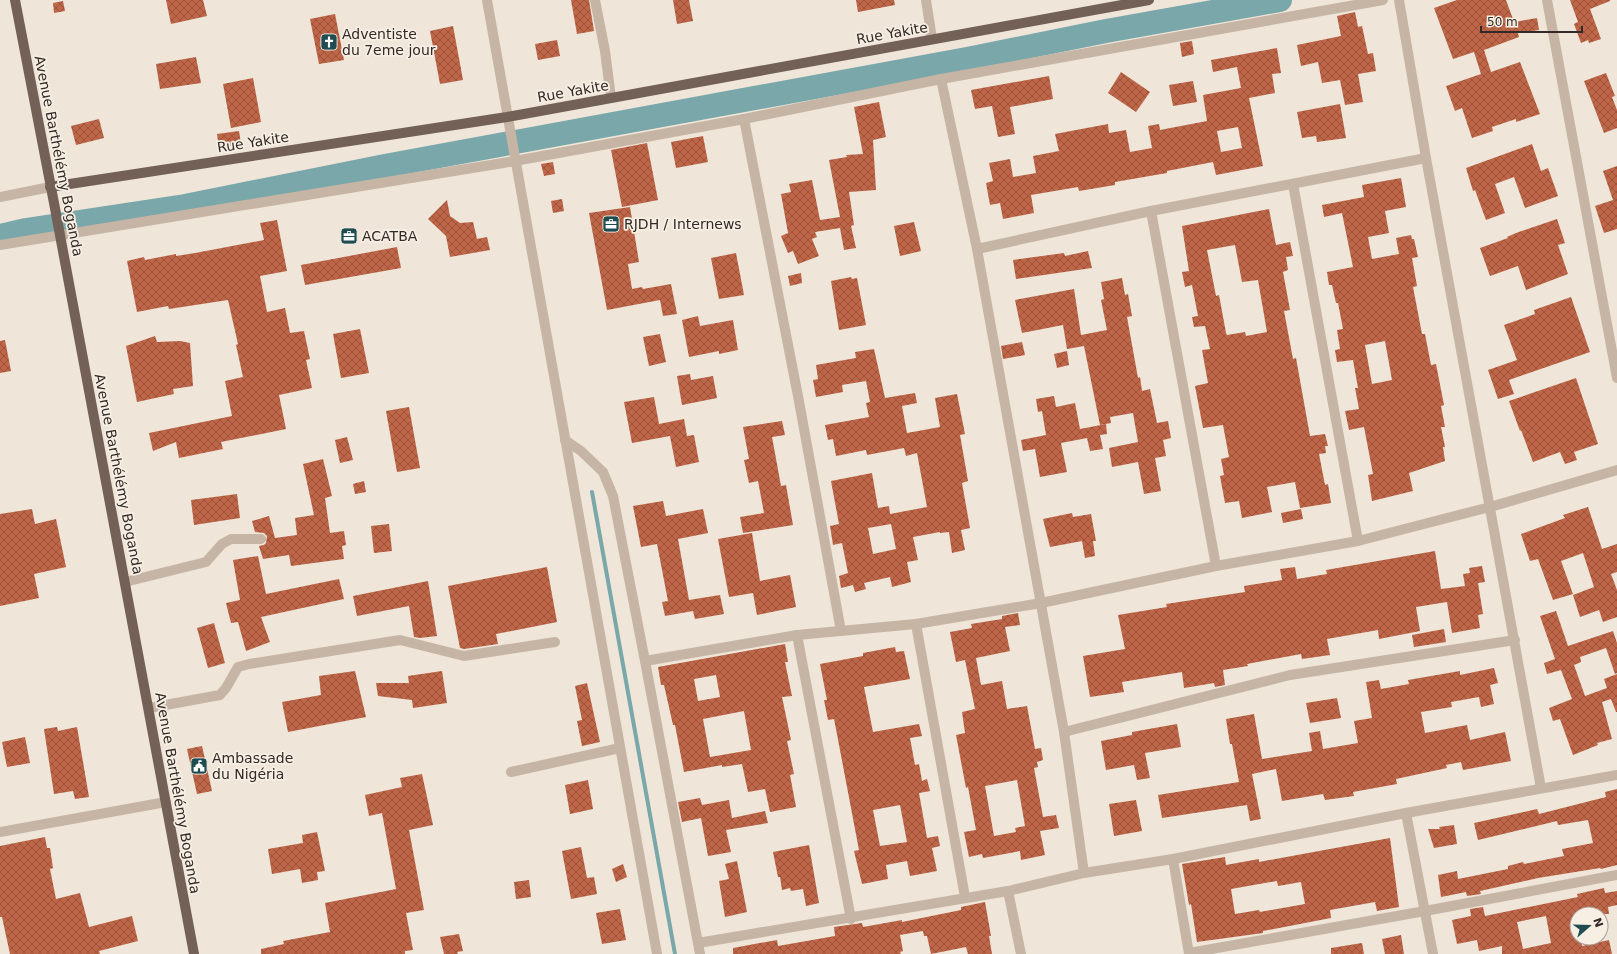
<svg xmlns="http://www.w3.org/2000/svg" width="1617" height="954" font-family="'DejaVu Sans',sans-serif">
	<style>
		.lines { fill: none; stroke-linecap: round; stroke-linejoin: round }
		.stream { stroke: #79a7aa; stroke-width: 4 }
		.river { stroke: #79a7aa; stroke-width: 24 }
		.building { fill: url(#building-cross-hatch); fill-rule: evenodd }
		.minor { stroke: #c6b5a5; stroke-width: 10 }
		.major { stroke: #736158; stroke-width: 10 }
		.labels { text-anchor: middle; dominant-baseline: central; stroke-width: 3.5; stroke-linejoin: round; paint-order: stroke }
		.street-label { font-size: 14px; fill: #322a26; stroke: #f7efe4 }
		.poi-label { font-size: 14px; fill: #322a26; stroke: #f7efe4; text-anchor: start }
	</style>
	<defs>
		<pattern id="building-cross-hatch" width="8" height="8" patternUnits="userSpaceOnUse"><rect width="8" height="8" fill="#be6647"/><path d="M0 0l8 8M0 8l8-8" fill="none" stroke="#9b543b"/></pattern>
	</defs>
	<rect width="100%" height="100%" fill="#efe5d8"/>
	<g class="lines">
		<path class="stream" d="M592,492L675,954"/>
		<path class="river" d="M0,236L26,230L185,206L385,166L967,59L1106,31L1280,0"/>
	</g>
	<g class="building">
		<path d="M166,0H203L207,16L171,24Z"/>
		<path d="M571,0H589L594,31L577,34Z"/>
		<path d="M673,0H689L693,21L677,24Z"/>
		<path d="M856,0H894L895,5L858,12Z"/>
		<path d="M1457,0H1506L1514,22L1537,18L1539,30L1518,33L1519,37L1484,50L1491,72L1520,62L1540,114L1516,122V119L1492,127L1493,131L1472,138L1462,108L1455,111L1446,86L1481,74L1474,52L1453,59L1434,8Z"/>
		<path d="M1570,0H1610V1L1590,9L1601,39L1589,43L1588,40L1581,43L1574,24L1578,22Z"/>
		<path d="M63,1L65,11L54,13L53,3Z"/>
		<path d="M1355,12L1358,27L1362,26L1368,54L1373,53L1376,71L1358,74L1363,102L1345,105L1340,80L1322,83L1318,62L1301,66L1297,45L1341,36L1337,16Z"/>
		<path d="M335,14L344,60L319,64L310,19Z"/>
		<path d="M453,26L463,80L440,84L430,31Z"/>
		<path d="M557,40L560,56L538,60L535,44Z"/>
		<path d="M1192,41L1194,54L1182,57L1180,43Z"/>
		<path d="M1277,48L1281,73L1272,74L1275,93L1249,98L1263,166L1216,175L1213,162L1167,171V173L1115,182V185L1079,191L1078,187L1031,195L1034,213L1003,219L1000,203L990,205L986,183L993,181L989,163L1010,159L1013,177L1036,173L1033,156L1059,151L1055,134L1108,124L1109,133L1126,130L1130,152L1152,148L1148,126L1159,124L1160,130L1207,121L1203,95L1241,88L1237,67L1213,72L1211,60ZM1238,127L1242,148L1221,152L1217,131Z"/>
		<path d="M196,57L201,83L160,89L156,64Z"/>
		<path d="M1121,72L1150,92L1136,112L1108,93Z"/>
		<path d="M1606,73L1615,96L1612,97L1617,110V128L1604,133L1584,81Z"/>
		<path d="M1049,76L1053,99L1010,107L1015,134L998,137L992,106L975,109L971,90Z"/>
		<path d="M253,78L261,122L231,128L223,84Z"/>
		<path d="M1193,81L1197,102L1173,106L1169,85Z"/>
		<path d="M879,102L886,137L873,140L876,190L849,192L854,225L851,226L856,248L844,250L840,228L815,232L817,237L812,239L819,256L798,264L793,251L788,253L781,236L788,233L781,194L791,192L789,184L812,180L820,220L840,217L829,160L847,157L846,155L863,154L854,107Z"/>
		<path d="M1340,104L1346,138L1317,142L1316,136L1302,138L1297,112Z"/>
		<path d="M99,119L104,138L76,145L71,126Z"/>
		<path d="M239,131L241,144L219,148L217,134Z"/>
		<path d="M703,136L708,162L676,168L671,142Z"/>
		<path d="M647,143L658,200L622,207L611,150Z"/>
		<path d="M1532,144L1541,171L1548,168L1558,196L1525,208L1514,177L1495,184L1505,213L1486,220L1475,190L1473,191L1466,168Z"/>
		<path d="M553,162L555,174L544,176L541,164Z"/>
		<path d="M1617,166V229L1604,233L1595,206L1613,200L1603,171Z"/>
		<path d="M1401,178L1406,207L1385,211L1389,233L1368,237L1372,259L1399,254L1396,238L1411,235L1412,239H1414L1418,257L1412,258L1417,286L1413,287L1422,334H1425L1431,365L1436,364L1444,405L1441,406L1445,427H1441L1445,447H1443L1445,461L1409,473L1413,491L1372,501L1368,475L1373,474L1364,427L1349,430L1345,411L1359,409L1355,388H1358L1353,360L1337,362L1335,350L1340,349L1337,330L1343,329L1338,303H1336L1332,285H1329L1327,272L1353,267L1342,213L1324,217L1322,205L1364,197L1362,185ZM1385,341L1392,380L1372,384L1365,345Z"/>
		<path d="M562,199L564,211L553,213L551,201Z"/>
		<path d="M447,200L450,216L460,223L473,222L477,239L487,237L490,250L450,257L446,236L428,219Z"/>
		<path d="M630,207L639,262L628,264L632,289L642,287L643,289L671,284L677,314L663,316L660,300L607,310L589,213Z"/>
		<path d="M1269,209L1276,245L1290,242L1293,256L1286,257L1288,270L1283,272L1290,310L1284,311L1293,359L1296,358L1310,436L1325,434L1328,446H1325L1326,453L1319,454L1325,485L1328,484L1331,503L1300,508L1295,482L1267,487L1272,512L1242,518L1239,501L1225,503L1220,476L1224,475L1221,459L1229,457L1223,425L1203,428L1195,386L1208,383L1202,350L1210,349L1205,326L1194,327L1192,317L1198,316L1192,285L1185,287L1182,272L1189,271L1182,226ZM1235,245L1242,282L1258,280L1267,332L1246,336L1245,332L1227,335L1226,333L1219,295L1216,296L1207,250Z"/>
		<path d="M1557,219L1565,243L1558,245L1568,274L1526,290L1518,266L1490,276L1480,248L1508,238L1507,237L1516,233Z"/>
		<path d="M277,220L287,271L260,276L267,312L285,308L290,333L304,331L310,359L306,360L312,388L279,395L286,429L221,442L223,449L179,458L176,442L153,451L149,433L232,416L225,381L243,377L236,345L238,344L228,300L169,309L168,306L137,312L127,261L144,257L145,260L176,254V256L195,253L264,240L260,223Z"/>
		<path d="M914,222L921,251L900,256L894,226Z"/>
		<path d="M397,247L401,268L305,285L301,265Z"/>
		<path d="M1088,251L1092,268L1016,279L1013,260L1064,253L1065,256Z"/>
		<path d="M736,253L744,295L719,299L711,258Z"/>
		<path d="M801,273L802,283L790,286L788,276Z"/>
		<path d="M851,277L852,279L857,278L866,325L839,330L831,281Z"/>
		<path d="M1122,278L1125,295L1128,294L1132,316L1127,317L1138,378L1140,377L1142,391L1150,389L1157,423L1168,421L1171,438L1163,440L1166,456L1155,458L1161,491L1144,494L1138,462L1112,467L1109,448L1138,442L1133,413L1110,417L1111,423L1100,425L1084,346L1067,349L1063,325L1022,333L1015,300L1074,289L1081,335L1107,330L1101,300L1104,299L1101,282Z"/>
		<path d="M1571,297L1590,352L1509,380L1514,394L1498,399L1488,370L1517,360L1504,325L1535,314L1534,310Z"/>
		<path d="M698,316L700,326L733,320L738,350L719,354V351L689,357L682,320Z"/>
		<path d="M360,329L369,373L341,378L333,334Z"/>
		<path d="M660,334L666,362L649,366L643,337Z"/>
		<path d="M155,336L157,342L180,341L190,343L193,386L173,389L174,394L137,402L126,346Z"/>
		<path d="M5,340L11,371L0,373V341Z"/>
		<path d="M1022,342L1025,355L1003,359L1001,346Z"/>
		<path d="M874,349L885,398L915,393L917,403L902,406L907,433L940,427L935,398L957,394L965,434L960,435L968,481L962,483L970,528L961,530L965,550L952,553L949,532L940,533V532L913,537L918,560L907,562L911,582L892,587L890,577L864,583L866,589L855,592L853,585L841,588L839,576L848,573L842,543L833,545L830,526L839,524L831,481L872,473L878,508L889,506L890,514L927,507L917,453L906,456L904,448L867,455L866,450L836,456L833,439L828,440L825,425L869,417L866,403L870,402L866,381L842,385L843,392L816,397L813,380L818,379L816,365L856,358L855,352ZM891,524L896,549L873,554L868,528Z"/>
		<path d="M1067,351L1069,365L1057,368L1054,354Z"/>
		<path d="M690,374L691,380L713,376L717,398L682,405L677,376Z"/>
		<path d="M1576,378L1598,444L1574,452L1577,460L1565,464L1560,452L1533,462L1521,430L1520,431L1509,401Z"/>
		<path d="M1054,396L1056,407L1075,403L1080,429L1106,424L1107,434L1100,435L1103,449L1090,451L1087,438L1061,443L1067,472L1040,477L1035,449L1023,451L1021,440L1046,435L1042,411L1038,412L1036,399Z"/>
		<path d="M654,397L659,424L684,419L687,436L694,435L699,462L676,467L670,436L632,443L624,402Z"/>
		<path d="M409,407L420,468L397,472L386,411Z"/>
		<path d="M782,421L785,435L772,437L781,486L786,485L793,525L743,533L740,517L764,513L758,481L749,483L744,460L749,459L743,427Z"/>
		<path d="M347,437L353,460L340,463L335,440Z"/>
		<path d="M323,459L332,496L325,498L330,533L344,531L346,545L342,546L344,559L291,566L289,555L263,559L259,546L264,545L266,543L267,536L264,533L255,532L252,521L269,516L275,538L297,535L295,518L314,515L303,464Z"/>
		<path d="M364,481L366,492L355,494L353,484Z"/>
		<path d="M237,494L240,518L194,525L191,500Z"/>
		<path d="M663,501L666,516L703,509L708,533L678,539L689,600L720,595L724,614L695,619L693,611L665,616L662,602L668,601L657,544L641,547L633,506Z"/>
		<path d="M1588,507L1602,549L1617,544V572L1611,574L1617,590V617L1603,622L1599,610L1580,617L1573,595L1594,587L1583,553L1561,561L1573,594L1553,600L1538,559L1530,561L1521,534L1565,518L1563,515Z"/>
		<path d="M32,509L35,524L56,519L66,567L34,574L39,598L0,606V514Z"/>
		<path d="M1301,509L1303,519L1283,523L1281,513Z"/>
		<path d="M1072,513L1073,517L1091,514L1096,541H1093L1095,556L1085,558L1082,541L1050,547L1043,519Z"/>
		<path d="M389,524L392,551L374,553L371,526Z"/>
		<path d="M752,533L760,581L790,575L796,607L757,615L753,593L729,597L718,539Z"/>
		<path d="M1435,551L1441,589L1465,586L1463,574L1470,573L1469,568L1482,566L1485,582L1478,583L1483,614L1478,615L1480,628L1452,633L1447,602L1416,607L1420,631L1379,639L1378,630L1327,639L1330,655L1302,659L1301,654L1247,664L1248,666L1223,670L1225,685L1215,687L1214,683L1184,688L1182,672L1122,682L1124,692L1090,697L1083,656L1125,649L1118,615L1167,607L1166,604L1245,592L1244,586L1282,580L1280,569L1295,567L1297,579L1327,574L1326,570Z"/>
		<path d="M258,556L266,594L339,579L344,599L261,617L270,642L246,651L238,622L231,623L226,603L240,600L233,560Z"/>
		<path d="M547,567L557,622L496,634L498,644L464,649L460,648L448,586Z"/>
		<path d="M428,581L437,636L420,638L414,637L409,606L357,616L353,596Z"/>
		<path d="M1556,611L1568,646L1613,631L1617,643V673L1615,674L1606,648L1580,657L1581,662L1574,665L1585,696L1607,688L1604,679L1617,674V712H1616L1611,699L1602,702L1612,739L1597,743L1598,745L1573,755L1560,719L1553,721L1549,708L1572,699L1561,670L1547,674L1544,663L1555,659L1540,616Z"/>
		<path d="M1018,613L1020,625L1005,627L1010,651L976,658L981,685L1002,681L1007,709L1027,706L1035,749L1041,748L1043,760L1037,762L1038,767L1034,768L1043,817L1056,815L1059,828L1040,831L1045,855L1021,860L1020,851L983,858L982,854L969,857L964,832L976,830L968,787L966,788L956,735L965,733L962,712L975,709L965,660L956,662L950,632L972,628L971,624L1002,619V616ZM1017,780L1025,826L1015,828L1016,832L994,836L985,786Z"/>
		<path d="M214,623L225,663L208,668L197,628Z"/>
		<path d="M1444,629L1446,642L1414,647L1412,635Z"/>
		<path d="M785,644L788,662H785L792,696L782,697L791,740L787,741L794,774L790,775L796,807L770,812L765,789L748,792L742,764L722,767V765L684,772L675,725H673L664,685H661L658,667ZM716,675L720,697L698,701L694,679ZM744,711L751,750L710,757L703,719Z"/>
		<path d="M895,647L896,652L904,651L910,679L864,687L873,732L919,724L922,736L910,738L915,765L919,764L922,781L927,779L930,791L919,793L927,838L938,836L940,846L932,848L937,871L910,876L907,861L886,865L888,879L862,884L854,851L859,850L836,729L834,719L828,720L824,700H827L820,664L863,656V653ZM900,805L907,842L880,846L873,810Z"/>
		<path d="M1494,668L1498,683L1490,685L1494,704L1481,707L1479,697L1451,702L1452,707L1421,712L1425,733L1467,725L1470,740L1505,732L1511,761L1463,770L1461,762L1446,765L1447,768L1396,779L1397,784L1353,792L1354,796L1325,800L1323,794L1282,801L1276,769L1252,774L1261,819L1250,821L1247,805L1162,818L1158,795L1239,782L1232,744H1230L1226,719L1254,714L1262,759L1312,751L1309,733L1320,731L1323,749L1358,743L1354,721L1372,718L1366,682L1379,680L1381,689L1409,684L1408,680L1460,671V675Z"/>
		<path d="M355,671L366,717L288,732L282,702L321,695L319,676Z"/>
		<path d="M442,671L447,703L413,708L412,700L378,696L376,683H409L408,676Z"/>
		<path d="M587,683L600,742L582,746L577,721L582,720L575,686Z"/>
		<path d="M1337,698L1341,718L1310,723L1306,703Z"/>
		<path d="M1177,724L1181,747L1145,753L1150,778L1137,780L1134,765L1106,770L1101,741L1132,735V732Z"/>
		<path d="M57,727L58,731L77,727L89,797L75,799L73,791L54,794L44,729Z"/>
		<path d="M25,737L30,763L7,767L2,742Z"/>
		<path d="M202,746L212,791L197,794L187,749Z"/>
		<path d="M422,774L433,825L409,830L424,910L406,913L413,950L405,951V954H261V949L284,944L283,941L330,932L325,903L396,889L382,813L369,816L365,795L402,787L400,778Z"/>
		<path d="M588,780L593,809L570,814L565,785Z"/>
		<path d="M1617,789V865L1601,869L1600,868L1538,878L1480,891L1481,894L1467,896L1466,892L1441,897L1438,875L1457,871L1458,879L1508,869V866L1523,862L1524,864L1564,856L1562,849L1593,843L1588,820L1558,825L1557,821L1478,840L1474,823L1537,809L1539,814L1606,797L1605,792Z"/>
		<path d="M700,798L702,805L729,800L732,818L765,811L768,823L726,830L731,852L708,856L701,818L682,822L678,802Z"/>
		<path d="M1136,800L1142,831L1114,836L1109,804Z"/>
		<path d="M1454,825L1457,844L1434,848L1428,829H1440L1439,827Z"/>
		<path d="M317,832L325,871L317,872L318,880L302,883L300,869L272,874L268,849L303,843L302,835Z"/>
		<path d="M45,837L47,848H50L53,868L50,869L56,899L80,893L89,927L132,916L138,941L99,951L100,954H10L2,917H0V846Z"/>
		<path d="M1390,838L1399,907L1377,911L1375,902L1330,910L1331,918L1263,931V933L1197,942L1191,904L1189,905L1182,864L1225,857L1226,865L1259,859V862ZM1277,881L1278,886L1301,882L1305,904L1260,912L1259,910L1235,914L1231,889Z"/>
		<path d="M809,845L819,903L806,906L803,889L791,891L790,888L782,890L780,877H778L773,852Z"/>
		<path d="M581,847L587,878L594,877L597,894L571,899L562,851Z"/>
		<path d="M737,861L747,912L725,917L719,881L729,879L725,864Z"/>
		<path d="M623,864L627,877L616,882L612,869Z"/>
		<path d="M529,880L531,897L516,899L514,882Z"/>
		<path d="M1604,888L1605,893L1617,891V905L1608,907L1609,914H1577V938H1581L1582,946L1609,940L1612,954H1502V946L1479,951L1477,940L1457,944L1452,920L1471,916L1470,909L1483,907L1485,916L1578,897L1577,894ZM1546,916L1551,943L1523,949L1517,922Z"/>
		<path d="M985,902L991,936H989L992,954H968L966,947L931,954L927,936H924L923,931L900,935L903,951L900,952L901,954H733V948L777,940L778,946L835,936L834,927L862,923L863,927L902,920V922L961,910V907Z"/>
		<path d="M620,909L626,940L602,944L596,913Z"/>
		<path d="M459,934L463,951L457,952L458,954H444L440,937Z"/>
		<path d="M1401,935L1404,954H1385L1382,939Z"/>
		<path d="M1362,943L1364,954H1331V948Z"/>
	</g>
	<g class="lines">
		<g class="minor">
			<path d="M487,0L657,954"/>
			<path d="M595,0L605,51L611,98"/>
			<path d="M926,0L932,39"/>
			<path d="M1399,0L1426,158L1541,788"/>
			<path d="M1547,0L1617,378"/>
			<path d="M941,79L977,249L1064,732L1084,873"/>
			<path d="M744,119L798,396L841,631"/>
			<path d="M1293,184L1358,541"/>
			<path d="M0,197L50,187"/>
			<path d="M1151,211L1216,566"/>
			<path d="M0,245L515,161L744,119L941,79L1383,0"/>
			<path d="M977,249L1151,211L1426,158"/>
			<path d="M565,440L581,451L603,472L613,496L645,661L700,954"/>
			<path d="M125,582L206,562L222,544L231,539H261"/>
			<path d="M916,624L965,897"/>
			<path d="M797,635L851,919"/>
			<path d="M645,661L797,635L916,624L1041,603L1216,566L1358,541L1490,507L1617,470"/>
			<path d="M149,708L220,695L226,688L238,667L249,664L400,640L464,656L555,642"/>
			<path d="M1064,732L1290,675L1515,640"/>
			<path d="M511,772L620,748"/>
			<path d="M1406,813L1433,954"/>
			<path d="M0,832L166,802"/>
			<path d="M1173,859L1189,954"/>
			<path d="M1008,891L1021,954"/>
			<path d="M698,943L1008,891L1084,873L1173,859L1406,813L1617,775"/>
			<path d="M1189,953L1425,911L1617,875"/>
		</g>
		<g class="major">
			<path d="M15,0L54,203L194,954"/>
			<path d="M50,187L507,117L1149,0"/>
		</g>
	</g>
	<defs>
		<g id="church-square" transform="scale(0.9)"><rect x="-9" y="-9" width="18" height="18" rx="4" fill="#1e4c51" stroke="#f7efe4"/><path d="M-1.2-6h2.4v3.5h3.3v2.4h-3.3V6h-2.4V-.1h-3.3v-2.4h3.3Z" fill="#fff"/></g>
		<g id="office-square" transform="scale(0.9)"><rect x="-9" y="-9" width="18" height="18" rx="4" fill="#1e4c51" stroke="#f7efe4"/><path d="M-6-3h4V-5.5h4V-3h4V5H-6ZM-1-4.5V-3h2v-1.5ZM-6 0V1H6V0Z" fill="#fff"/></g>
		<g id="civic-square" transform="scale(0.9)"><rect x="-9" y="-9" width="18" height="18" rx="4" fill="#1e4c51" stroke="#f7efe4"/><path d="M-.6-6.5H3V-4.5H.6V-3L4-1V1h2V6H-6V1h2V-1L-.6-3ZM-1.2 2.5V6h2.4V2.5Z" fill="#fff"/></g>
	</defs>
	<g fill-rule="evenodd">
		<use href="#church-square" x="329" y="42"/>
		<use href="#office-square" x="611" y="224"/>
		<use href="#office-square" x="349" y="236"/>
		<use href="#civic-square" x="199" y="766"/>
	</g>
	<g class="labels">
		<g class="street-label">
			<text transform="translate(892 33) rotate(-10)">Rue Yakite</text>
			<text transform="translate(573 91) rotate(-10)">Rue Yakite</text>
			<text transform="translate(253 142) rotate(-9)">Rue Yakite</text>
			<text transform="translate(59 156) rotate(79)">Avenue Barthélémy Boganda</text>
			<text transform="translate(119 474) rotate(79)">Avenue Barthélémy Boganda</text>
			<text transform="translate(178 793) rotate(80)">Avenue Barthélémy Boganda</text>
		</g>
		<g class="poi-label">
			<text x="342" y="34">Adventiste<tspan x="342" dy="16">du 7eme jour</tspan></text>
			<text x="624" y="224">RJDH / Internews</text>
			<text x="362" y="236">ACATBA</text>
			<text x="212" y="758">Ambassade<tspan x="212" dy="16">du Nigéria</tspan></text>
		</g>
	</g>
	<g transform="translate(1589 926) rotate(70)"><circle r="19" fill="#f7efe4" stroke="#a8a098"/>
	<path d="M0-3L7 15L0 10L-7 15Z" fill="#1e4c51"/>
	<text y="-6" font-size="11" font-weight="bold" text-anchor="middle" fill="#322a26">N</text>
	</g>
	<path d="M1481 26v6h101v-6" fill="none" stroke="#322a26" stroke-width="2"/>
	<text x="1487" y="26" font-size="12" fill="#322a26" stroke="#f7efe4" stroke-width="3" paint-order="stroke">50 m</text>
</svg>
